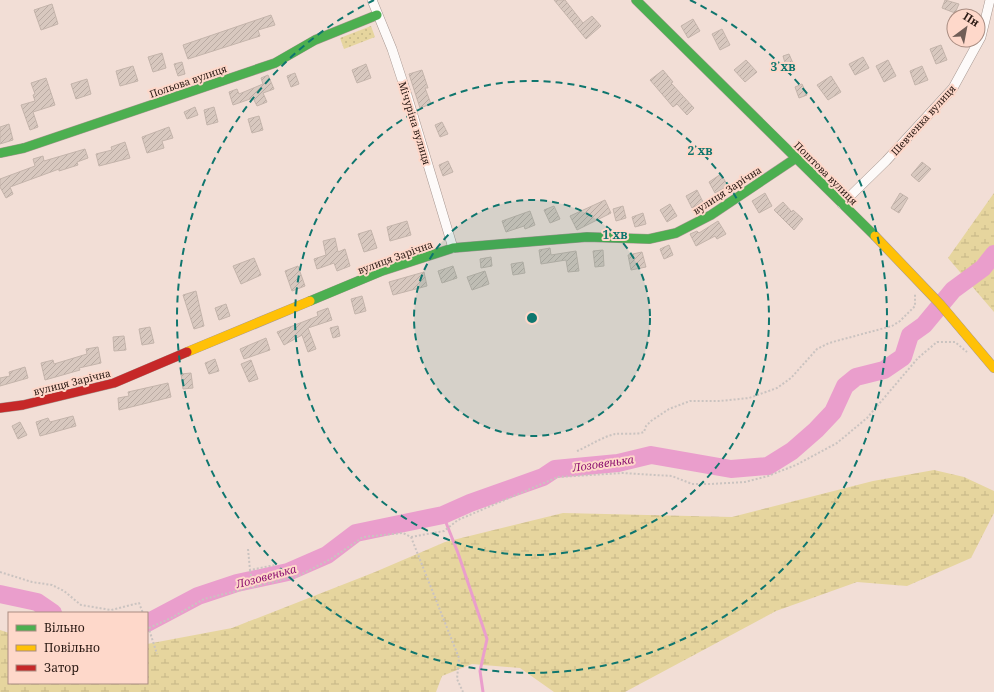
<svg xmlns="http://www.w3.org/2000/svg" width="994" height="692" font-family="'Noto Serif',serif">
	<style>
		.green { fill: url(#green-dots) }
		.wetland { fill: url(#wetland-marsh) }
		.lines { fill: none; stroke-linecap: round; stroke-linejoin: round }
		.stream { stroke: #ea9ecc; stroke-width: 3 }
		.river { stroke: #ea9ecc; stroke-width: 18 }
		.building { fill: url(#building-hatch); stroke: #c4b4ab }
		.street-casing { stroke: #a89892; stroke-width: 10 }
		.fast-casing { stroke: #a89892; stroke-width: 10 }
		.slow-casing { stroke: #a89892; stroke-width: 10 }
		.jam-casing { stroke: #a89892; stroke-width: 10 }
		.path { stroke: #cac3c0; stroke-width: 2; stroke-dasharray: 2 2; stroke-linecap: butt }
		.street { stroke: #fdfaf9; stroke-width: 9 }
		.fast { stroke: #4caf50; stroke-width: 9 }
		.slow { stroke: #ffc107; stroke-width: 9 }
		.jam { stroke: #c62828; stroke-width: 9 }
		.ring { fill: none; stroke: #0f766e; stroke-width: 2; stroke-dasharray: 7 5 }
		.labels { text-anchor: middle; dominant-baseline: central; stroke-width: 4; stroke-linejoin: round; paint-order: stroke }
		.street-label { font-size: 10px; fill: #2a1913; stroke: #fed8ca }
		.water-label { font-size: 11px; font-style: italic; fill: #8d1271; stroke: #fed8ca }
		.centre { fill: #0f766e; stroke: #fed8ca; stroke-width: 2 }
		.ring-label { font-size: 12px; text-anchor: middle; font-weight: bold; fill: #0f766e; stroke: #fed8ca; stroke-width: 4; stroke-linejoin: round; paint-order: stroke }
	</style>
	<defs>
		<pattern id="green-dots" width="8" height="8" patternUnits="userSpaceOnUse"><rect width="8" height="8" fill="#e6d59e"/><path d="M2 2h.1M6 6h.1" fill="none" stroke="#c5b687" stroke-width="1.8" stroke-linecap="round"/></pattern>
		<pattern id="wetland-marsh" width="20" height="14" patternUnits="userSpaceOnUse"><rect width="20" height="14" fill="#e6d59e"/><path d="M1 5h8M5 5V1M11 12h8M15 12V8" fill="none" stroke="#c5b687"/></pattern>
		<pattern id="building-hatch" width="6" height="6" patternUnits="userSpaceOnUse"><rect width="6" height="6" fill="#d8c8bf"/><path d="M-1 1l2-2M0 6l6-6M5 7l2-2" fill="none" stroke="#baaba3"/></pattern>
	</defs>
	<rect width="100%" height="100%" fill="#f2ded6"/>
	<path class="green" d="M371,26L375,37L344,49L340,38Z"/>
	<g class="wetland">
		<path d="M994,193V312L948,258Z"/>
		<path d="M934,470L964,477L994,491V513L971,558L907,586L857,582L776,611L625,692H554L520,668L472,664L442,676L436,692H0V630L9,633V683H147V644L232,628L375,572L445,542L563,513L732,517L873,481Z"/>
	</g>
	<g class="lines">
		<path class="stream" d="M443,515L458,553L487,639L480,671L483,692"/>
		<g class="river">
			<path d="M0,594L37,602L53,613"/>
			<path d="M147,623L198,596L237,583L288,572L327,555L356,533L443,515L470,503L543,477L555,469L618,463L651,455L731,469L768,466L792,451L816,430L833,412L845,386L856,377L884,370L903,357L910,335L924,325L953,290L983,268L994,254"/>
		</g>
	</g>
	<g class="building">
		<path d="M554,0H565L583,23L592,16L601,26L586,39Z"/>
		<path d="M945,0L959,4L955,13L942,8Z"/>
		<path d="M52,4L58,24L41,30L34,10Z"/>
		<path d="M271,15L275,25L258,30L260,36L188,59L183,45Z"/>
		<path d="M693,19L700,31L688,38L681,26Z"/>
		<path d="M722,29L730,45L720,50L712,34Z"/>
		<path d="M941,45L947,60L936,64L930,49Z"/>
		<path d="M162,53L166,68L153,72L148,57Z"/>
		<path d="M789,54L795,68L787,70L783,56Z"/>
		<path d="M863,57L869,68L855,75L849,64Z"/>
		<path d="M746,60L757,72L745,82L734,70Z"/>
		<path d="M888,60L896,76L884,82L876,66Z"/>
		<path d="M182,62L185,74L178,76L174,64Z"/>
		<path d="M366,64L371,78L357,83L352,70Z"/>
		<path d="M133,66L138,81L120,86L116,71Z"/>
		<path d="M922,66L928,80L915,85L910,71Z"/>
		<path d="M422,70L428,88H425L431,104L420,108L409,74Z"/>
		<path d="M663,70L673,82L671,83L694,108L687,115L677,104L673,107L650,80Z"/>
		<path d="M295,73L299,84L291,87L287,76Z"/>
		<path d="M268,75L274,89L263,93L267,102L257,106L253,98L233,105L229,92L237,89L239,94L263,84L261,78Z"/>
		<path d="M831,76L841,92L828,100L817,85Z"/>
		<path d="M46,78L55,105L33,112L38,127L30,130L21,105L35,101L33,95L35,94L31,83Z"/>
		<path d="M87,79L91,94L76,99L71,84Z"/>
		<path d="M802,84L807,95L799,98L795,87Z"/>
		<path d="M195,107L198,115L187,119L184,112Z"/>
		<path d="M214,107L218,122L207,125L204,110Z"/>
		<path d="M259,116L263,130L252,133L248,119Z"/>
		<path d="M442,122L448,134L440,137L435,125Z"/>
		<path d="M9,124L13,140L0,144V127Z"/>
		<path d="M169,127L173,138L162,141L164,148L147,153L142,137Z"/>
		<path d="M125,142L130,158L99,166L96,154L112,150L111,147Z"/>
		<path d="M85,149L88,158L77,162L78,165L59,171V169L10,187L13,194L6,198L0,187V179L35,166L33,159L43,156L44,161Z"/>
		<path d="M448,161L453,172L443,176L439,165Z"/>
		<path d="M922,162L931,169L919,182L911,175Z"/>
		<path d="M721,174L728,186L715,193L709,182Z"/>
		<path d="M697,190L703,202L692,208L686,196Z"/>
		<path d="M765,193L772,206L759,213L752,201Z"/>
		<path d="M900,193L908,198L899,213L891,208Z"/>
		<path d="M605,200L611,213L577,230L570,216Z"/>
		<path d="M783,202L792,212L793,210L803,219L794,230L774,210Z"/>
		<path d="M670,204L677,216L667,222L660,210Z"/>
		<path d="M554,206L560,219L550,223L544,210Z"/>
		<path d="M623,206L626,218L616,221L613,209Z"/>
		<path d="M530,211L535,225L525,229L524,226L506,232L502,221Z"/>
		<path d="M643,213L646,224L635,227L632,217Z"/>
		<path d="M407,221L411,235L390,241L387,227Z"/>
		<path d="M718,221L726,234L717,239L715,236L696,246L690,234L697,231L699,233Z"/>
		<path d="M371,230L377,248L364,252L358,234Z"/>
		<path d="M335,238L338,252L345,249L350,266L337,271L334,263L317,269L314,259L326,255L323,241Z"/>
		<path d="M669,245L673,255L664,259L660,249Z"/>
		<path d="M550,248L551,255L576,251L579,271L568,272L566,260L541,264L539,250Z"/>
		<path d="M603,250L604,266L595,267L593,251Z"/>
		<path d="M642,252L646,267L631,270L628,255Z"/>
		<path d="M491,257L492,266L481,268L480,259Z"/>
		<path d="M254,258L261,275L241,284L233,266Z"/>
		<path d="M523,262L525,273L513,275L511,264Z"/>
		<path d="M298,266L305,286L292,291L285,271Z"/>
		<path d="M453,266L457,278L442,283L438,271Z"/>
		<path d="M485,271L489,284L472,290L467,277Z"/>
		<path d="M424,272L427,286L393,295L389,282Z"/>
		<path d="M196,291L204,326L194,329L183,295Z"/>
		<path d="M362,296L366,311L355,314L351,299Z"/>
		<path d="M226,304L230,316L219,320L215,308Z"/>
		<path d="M328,308L332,320L308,328L316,349L308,352L302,335L284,345L277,332L318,316L317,312Z"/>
		<path d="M338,326L340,336L333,338L330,328Z"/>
		<path d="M150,327L154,343L142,345L139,329Z"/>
		<path d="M124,336L126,350L114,351L113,337Z"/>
		<path d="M266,338L270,350L244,359L240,349Z"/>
		<path d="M98,347L101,363L79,368L80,370L45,380L41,363L53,360L54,364L87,354L86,349Z"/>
		<path d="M215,359L219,371L209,374L205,363Z"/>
		<path d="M251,360L258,379L249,382L241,364Z"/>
		<path d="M25,367L28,378L0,386V378L10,376L9,372Z"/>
		<path d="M191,373L193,388L183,389L181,374Z"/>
		<path d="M168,383L171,397L119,410L118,398L129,396L128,392Z"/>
		<path d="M73,416L76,426L40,436L36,422L48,418L50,422Z"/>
		<path d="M20,422L27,435L18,439L12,426Z"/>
	</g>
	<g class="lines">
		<g class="street-casing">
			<g id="street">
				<path d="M372,0L392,49L407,95L453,248"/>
				<path d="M842,204L886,161L953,88L981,37L990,0"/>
			</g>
		</g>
		<g class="fast-casing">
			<g id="fast">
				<path d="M636,0L875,236"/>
				<path d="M0,153L24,148L275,63L315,40L377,15"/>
				<path d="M310,301L382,271L453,248L587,237L649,239L676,233L711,215L796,158"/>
			</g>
		</g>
		<g class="slow-casing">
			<g id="slow">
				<path d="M875,236L940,304L994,368"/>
				<path d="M187,352L310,301"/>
			</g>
		</g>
		<g class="jam-casing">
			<path id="jam" d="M0,408L23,405L114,383L187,352"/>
		</g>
		<g class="path">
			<path d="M577,451C589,446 602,437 615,434C624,433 636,435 644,432L646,426L651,421L669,409L690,401H720L749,398L777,388L791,378L817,349L829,343L892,326L900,321L915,306V294"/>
			<path d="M411,537L444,531L458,520L558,477L622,473L672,476L692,484H711L745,482L768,476L796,465L837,443L867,418L918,358L937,342H955L967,352"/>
			<path d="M248,549L250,570L275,565"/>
			<path d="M250,570L253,588"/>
			<path d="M0,572L32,582L52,585L64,591L81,605L111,610L139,603L143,613"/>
			<path d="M147,623L157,654"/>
			<path d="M149,628L171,618L204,599L298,576L331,559L363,537L403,533L411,537L459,658L457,679L463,692"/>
		</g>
		<use href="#street" class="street"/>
		<use href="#fast" class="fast"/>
		<use href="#slow" class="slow"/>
		<use href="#jam" class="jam"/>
	</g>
	<circle cx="532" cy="318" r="118" fill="#0f766e" fill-opacity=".12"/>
	<g class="ring">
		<circle cx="532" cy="318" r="118"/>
		<circle cx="532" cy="318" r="237"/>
		<path d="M690 0A355 355 0 1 1 374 0"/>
	</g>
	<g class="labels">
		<g class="street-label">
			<text transform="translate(188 81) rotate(-19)">Польова вулиця</text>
			<text transform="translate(923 120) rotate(-48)">Шевченка вулиця</text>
			<text transform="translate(415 123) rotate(73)">Мічуріна вулиця</text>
			<text transform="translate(826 173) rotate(45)">Поштова вулиця</text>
			<text transform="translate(727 190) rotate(-33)">вулиця Зарічна</text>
			<text transform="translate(395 257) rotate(-20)">вулиця Зарічна</text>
			<text transform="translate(72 382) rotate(-14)">вулиця Зарічна</text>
		</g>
		<g class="water-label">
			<text transform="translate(603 463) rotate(-8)">Лозовенька</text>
			<text transform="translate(266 576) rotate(-15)">Лозовенька</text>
		</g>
	</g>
	<circle cx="532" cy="318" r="6" class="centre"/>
	<g class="ring-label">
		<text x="783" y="71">3 хв</text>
		<text x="700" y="155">2 хв</text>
		<text x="615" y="239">1 хв</text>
	</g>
	<rect x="8" y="612" width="140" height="72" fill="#fed8ca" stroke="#a98c81"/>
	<rect x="16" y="625" width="20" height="6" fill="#4caf50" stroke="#a98c81"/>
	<text x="44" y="632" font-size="12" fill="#2a1913">Вільно</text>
	<rect x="16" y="645" width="20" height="6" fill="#ffc107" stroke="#a98c81"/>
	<text x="44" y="652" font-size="12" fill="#2a1913">Повільно</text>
	<rect x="16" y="665" width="20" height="6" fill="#c62828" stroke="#a98c81"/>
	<text x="44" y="672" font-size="12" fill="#2a1913">Затор</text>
	<g transform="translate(966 28) rotate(32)"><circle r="19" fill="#fed8ca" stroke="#a98c81"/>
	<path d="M0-3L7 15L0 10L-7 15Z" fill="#705e57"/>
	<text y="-6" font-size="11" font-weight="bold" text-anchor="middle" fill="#2a1913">Пн</text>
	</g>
</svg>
